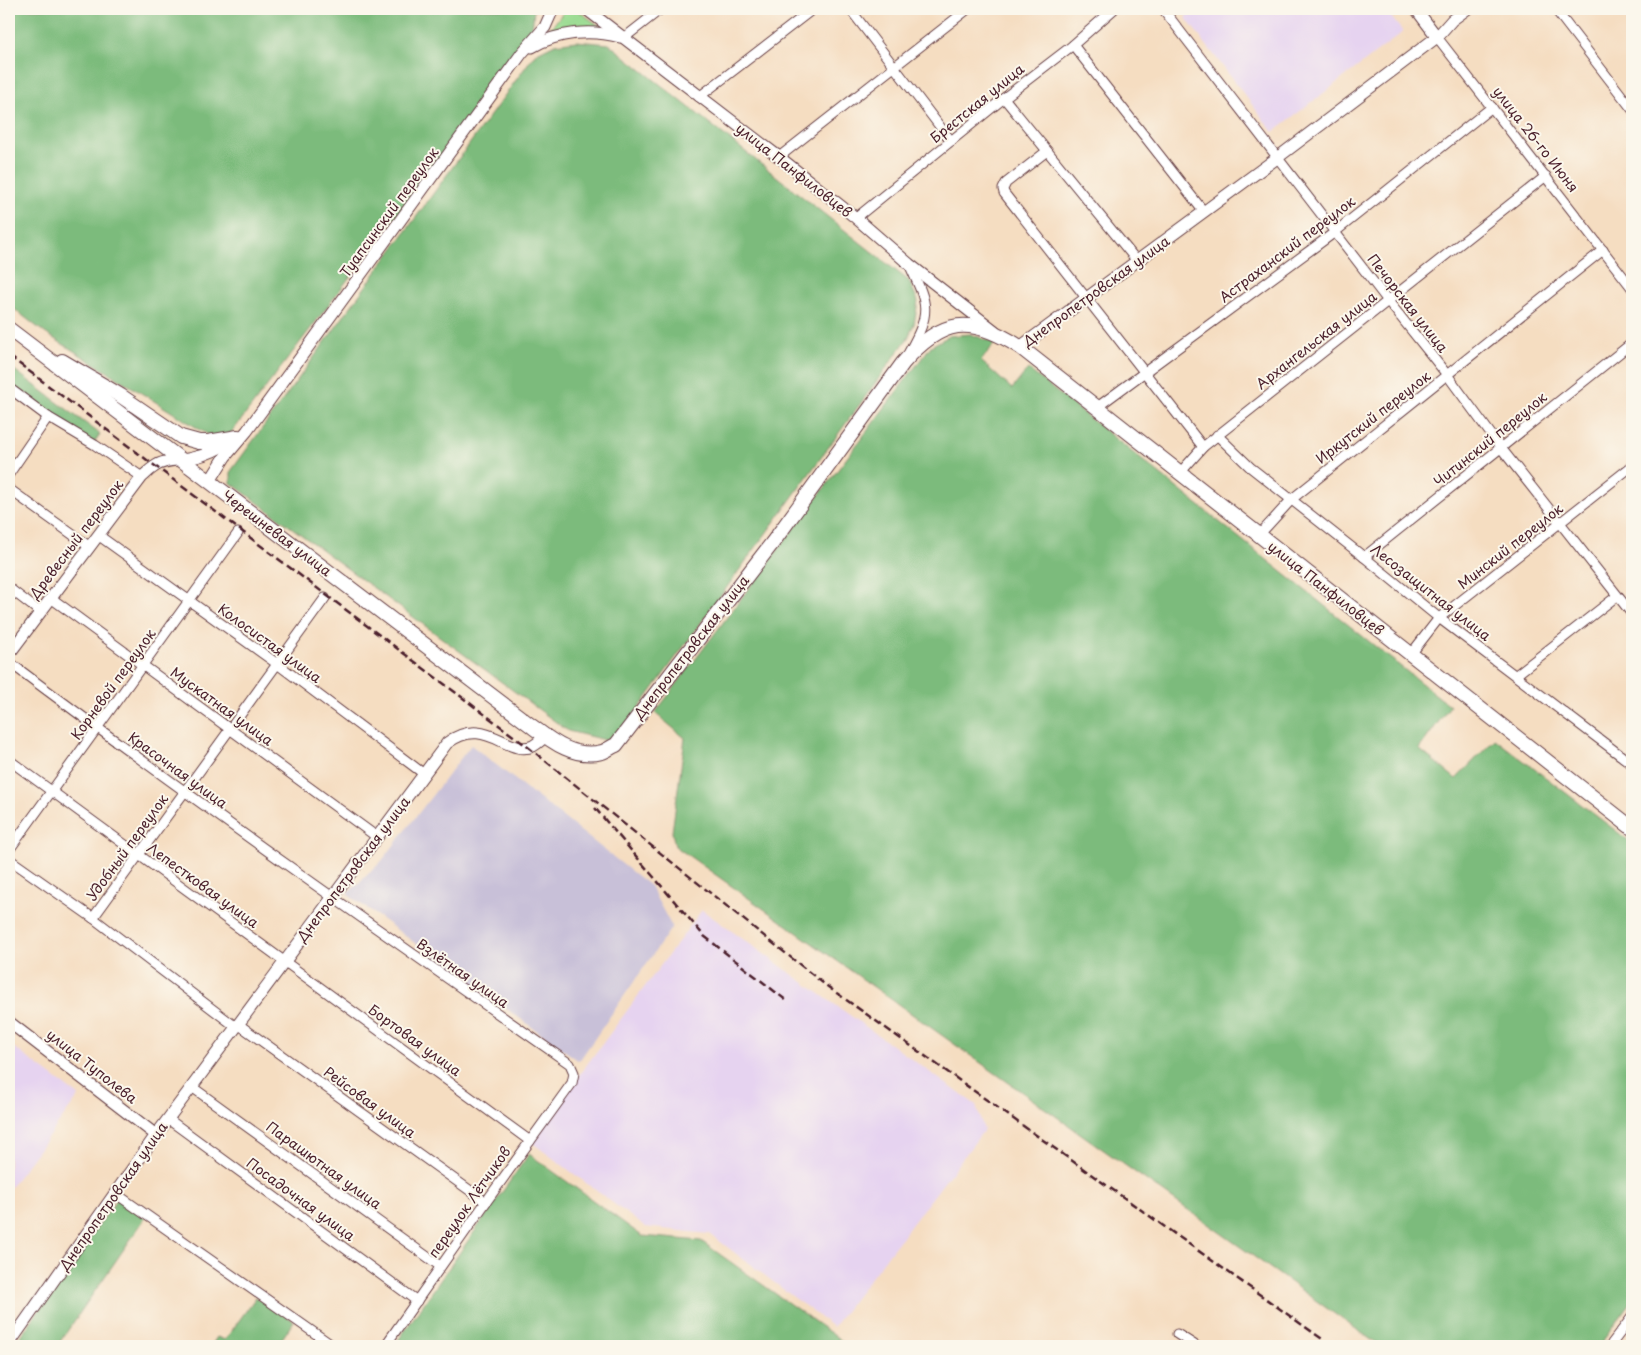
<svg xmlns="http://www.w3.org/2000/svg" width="1641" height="1355" font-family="'Playpen Sans',sans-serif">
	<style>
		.built { fill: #e6d3f0 }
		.industrial { fill: #c8c0d8 }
		.green { fill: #9adb91; stroke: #727d5e }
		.forest { fill: #7bbb7b; stroke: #626d53 }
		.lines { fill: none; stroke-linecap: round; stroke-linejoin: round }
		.minor-casing { stroke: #643c42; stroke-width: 11 }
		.tertiary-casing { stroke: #643c42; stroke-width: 13 }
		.primary-casing { stroke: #643c42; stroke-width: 16 }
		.minor { stroke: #fff; stroke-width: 9 }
		.tertiary { stroke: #fff; stroke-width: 11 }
		.primary { stroke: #fff; stroke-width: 14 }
		.rail { stroke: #4a1f2b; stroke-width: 2.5; stroke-dasharray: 8 4; stroke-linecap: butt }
		.labels { text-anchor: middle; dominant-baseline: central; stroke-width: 4; stroke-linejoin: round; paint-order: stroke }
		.street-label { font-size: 14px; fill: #4a1f2b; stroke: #fbf7ec }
	</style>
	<rect width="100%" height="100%" fill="#fbf7ec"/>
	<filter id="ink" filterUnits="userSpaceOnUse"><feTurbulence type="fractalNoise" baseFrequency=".02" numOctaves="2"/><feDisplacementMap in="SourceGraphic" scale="10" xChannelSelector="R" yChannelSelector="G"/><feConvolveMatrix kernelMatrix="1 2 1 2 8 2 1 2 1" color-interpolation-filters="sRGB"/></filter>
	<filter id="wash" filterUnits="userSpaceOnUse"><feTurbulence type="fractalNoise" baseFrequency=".0096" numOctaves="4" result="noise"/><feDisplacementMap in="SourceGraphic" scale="20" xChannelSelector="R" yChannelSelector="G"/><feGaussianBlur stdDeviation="1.12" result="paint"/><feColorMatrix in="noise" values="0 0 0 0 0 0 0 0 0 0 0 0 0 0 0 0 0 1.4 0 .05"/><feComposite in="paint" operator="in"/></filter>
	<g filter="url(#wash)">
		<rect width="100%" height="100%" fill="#f5ddc1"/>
		<g class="built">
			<path d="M1196,9H1385L1403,32L1273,132L1185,17Z"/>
			<path d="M702,910L976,1105L984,1130L833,1327L710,1234L645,1227L530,1141Z"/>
			<path d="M9,1044L79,1096L9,1189Z"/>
		</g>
		<path class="industrial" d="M471,745L650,886L672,927L579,1061L347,894L381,862Z"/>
		<path class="green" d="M566,9H576L602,28C583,26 566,27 547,33Z"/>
		<g class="forest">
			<path d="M9,9H534L533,21L529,41L223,444L45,333L9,305Z"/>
			<path d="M576,41L609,44L909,281L918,301L914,324L908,338L618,737L605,740L568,731L231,483V471L535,54L555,44Z"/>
			<path d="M970,334L995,343L981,361L1012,389L1028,369L1450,706L1419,749L1456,779L1495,739L1632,843V1301L1599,1346H1380L675,846L672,832L685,738L655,713L931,346L949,336Z"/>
			<path d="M9,366L100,434L91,447L9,387Z"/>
			<path d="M529,1154L642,1236L701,1241L849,1346H394Z"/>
			<path d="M118,1198L146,1217L57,1346H14Z"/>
			<path d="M256,1297L294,1321L277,1346H211L217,1337L225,1340Z"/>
		</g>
	</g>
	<g filter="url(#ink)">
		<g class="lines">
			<g class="minor-casing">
				<g id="minor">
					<path d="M850,9L951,141"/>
					<path d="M1163,9L1388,301L1448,376L1501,448L1632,614"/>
					<path d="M1555,9L1632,109"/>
					<path d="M1437,37L1632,288"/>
					<path d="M624,38L661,9"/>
					<path d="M1073,45L1204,212"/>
					<path d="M699,97L813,9"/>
					<path d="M1004,98L1137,261"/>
					<path d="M1047,151L1006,183L1003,189L1004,193L1203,447"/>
					<path d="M779,157L968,9"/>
					<path d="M856,218L1004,98L1073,45L1114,9"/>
					<path d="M909,264C928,305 932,311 909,352"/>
					<path d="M9,388L48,417L95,445L142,477"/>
					<path d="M1096,408L1335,232L1492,107"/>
					<path d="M1217,435L1250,467L1364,557L1439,618L1632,764"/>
					<path d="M9,474L48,417"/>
					<path d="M1179,474L1203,447L1546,176"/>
					<path d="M9,489L90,547"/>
					<path d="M98,535L276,663L424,774"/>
					<path d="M1259,535L1292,499L1603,250"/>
					<path d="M1364,557L1632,343"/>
					<path d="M9,588L40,612"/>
					<path d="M51,598L377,837"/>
					<path d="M1411,654L1439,618L1632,466"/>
					<path d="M9,662C193,800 381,932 570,1064L574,1073L572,1083L486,1202L385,1346"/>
					<path d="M1516,675L1617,596"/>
					<path d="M9,760L530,1141"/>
					<path d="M9,850L238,533"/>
					<path d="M9,859L93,918L236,1027"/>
					<path d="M93,918L325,598"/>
					<path d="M238,1024L486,1202"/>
					<path d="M192,1087L440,1266"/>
					<path d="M168,1119L417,1301"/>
					<path d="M115,1193L333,1346"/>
					<path d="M1177,1334L1196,1346"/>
					<path d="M1610,1346L1632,1317"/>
				</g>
			</g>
			<g class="tertiary-casing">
				<g id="tertiary">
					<path d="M586,9L779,157L856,218L909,264L995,331"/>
					<path d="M1416,9L1437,37"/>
					<path d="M532,47C558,32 591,29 620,37"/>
					<path d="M1020,347L1277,158L1437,37L1452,20L1467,9"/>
					<path d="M210,481L225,457L247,431L522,53L545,27L553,9"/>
					<path d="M9,654L142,477C146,474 149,470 154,467C164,459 179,461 192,458C207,455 221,448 234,439"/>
					<path d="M9,1022L156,1135"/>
					<path d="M9,1344L156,1135L447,743C486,714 507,757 533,746C538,743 542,739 546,736"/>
				</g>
			</g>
			<g class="primary-casing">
				<g id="primary">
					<path d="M9,329L525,721C547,737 571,760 602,752C606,751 611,747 616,745L773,542L903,363C942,318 970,315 1020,347L1632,828"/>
					<path d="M62,361L121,396L181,437L199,442H208L238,437"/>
				</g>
			</g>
			<use href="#minor" class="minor"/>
			<use href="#tertiary" class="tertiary"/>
			<use href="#primary" class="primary"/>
			<g class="rail">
				<path d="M9,356L528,747L824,984L1332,1346"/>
				<path d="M595,808L704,936L787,1001"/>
			</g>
		</g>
	</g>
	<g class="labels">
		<g class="street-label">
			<text transform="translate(977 103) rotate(-39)">Брестская улица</text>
			<text transform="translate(1536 139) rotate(52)">улица 26-го Июня</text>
			<text transform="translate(794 170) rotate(38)">улица Панфиловцев</text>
			<text transform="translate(389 212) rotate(-54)">Туапсинский переулок</text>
			<text transform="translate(1287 249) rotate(-37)">Астраханский переулок</text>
			<text transform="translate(1096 291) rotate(-36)">Днепропетровская улица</text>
			<text transform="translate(1408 303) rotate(52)">Печорская улица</text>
			<text transform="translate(1316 340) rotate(-38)">Архангельская улица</text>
			<text transform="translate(1373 417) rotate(-38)">Иркутский переулок</text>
			<text transform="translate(1490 439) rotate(-39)">Читинский переулок</text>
			<text transform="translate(277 533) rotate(37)">Черешневая улица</text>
			<text transform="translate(76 539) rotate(-53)">Древесный переулок</text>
			<text transform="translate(1510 546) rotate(-38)">Минский переулок</text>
			<text transform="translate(1326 588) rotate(38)">улица Панфиловцев</text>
			<text transform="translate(1431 592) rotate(38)">Лесозащитная улица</text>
			<text transform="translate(270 643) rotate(36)">Колосистая улица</text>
			<text transform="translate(691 647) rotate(-52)">Днепропетровская улица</text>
			<text transform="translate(113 684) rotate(-54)">Корневой переулок</text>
			<text transform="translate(222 706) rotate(36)">Мускатная улица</text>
			<text transform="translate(178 770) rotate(36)">Красочная улица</text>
			<text transform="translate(127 847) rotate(-54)">Удобный переулок</text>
			<text transform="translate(353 869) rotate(-53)">Днепропетровская улица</text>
			<text transform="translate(203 885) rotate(36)">Лепестковая улица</text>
			<text transform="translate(463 973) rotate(35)">Взлётная улица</text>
			<text transform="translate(415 1040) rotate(36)">Бортовая улица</text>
			<text transform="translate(92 1066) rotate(38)">улица Туполева</text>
			<text transform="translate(370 1102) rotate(36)">Рейсовая улица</text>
			<text transform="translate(324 1165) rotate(36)">Парашютная улица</text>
			<text transform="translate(113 1196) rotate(-55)">Днепропетровская улица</text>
			<text transform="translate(301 1199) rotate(36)">Посадочная улица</text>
			<text transform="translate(469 1202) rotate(-55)">переулок Лётчиков</text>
		</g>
	</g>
	<rect width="1641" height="1355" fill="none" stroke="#fbf7ec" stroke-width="30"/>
</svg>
